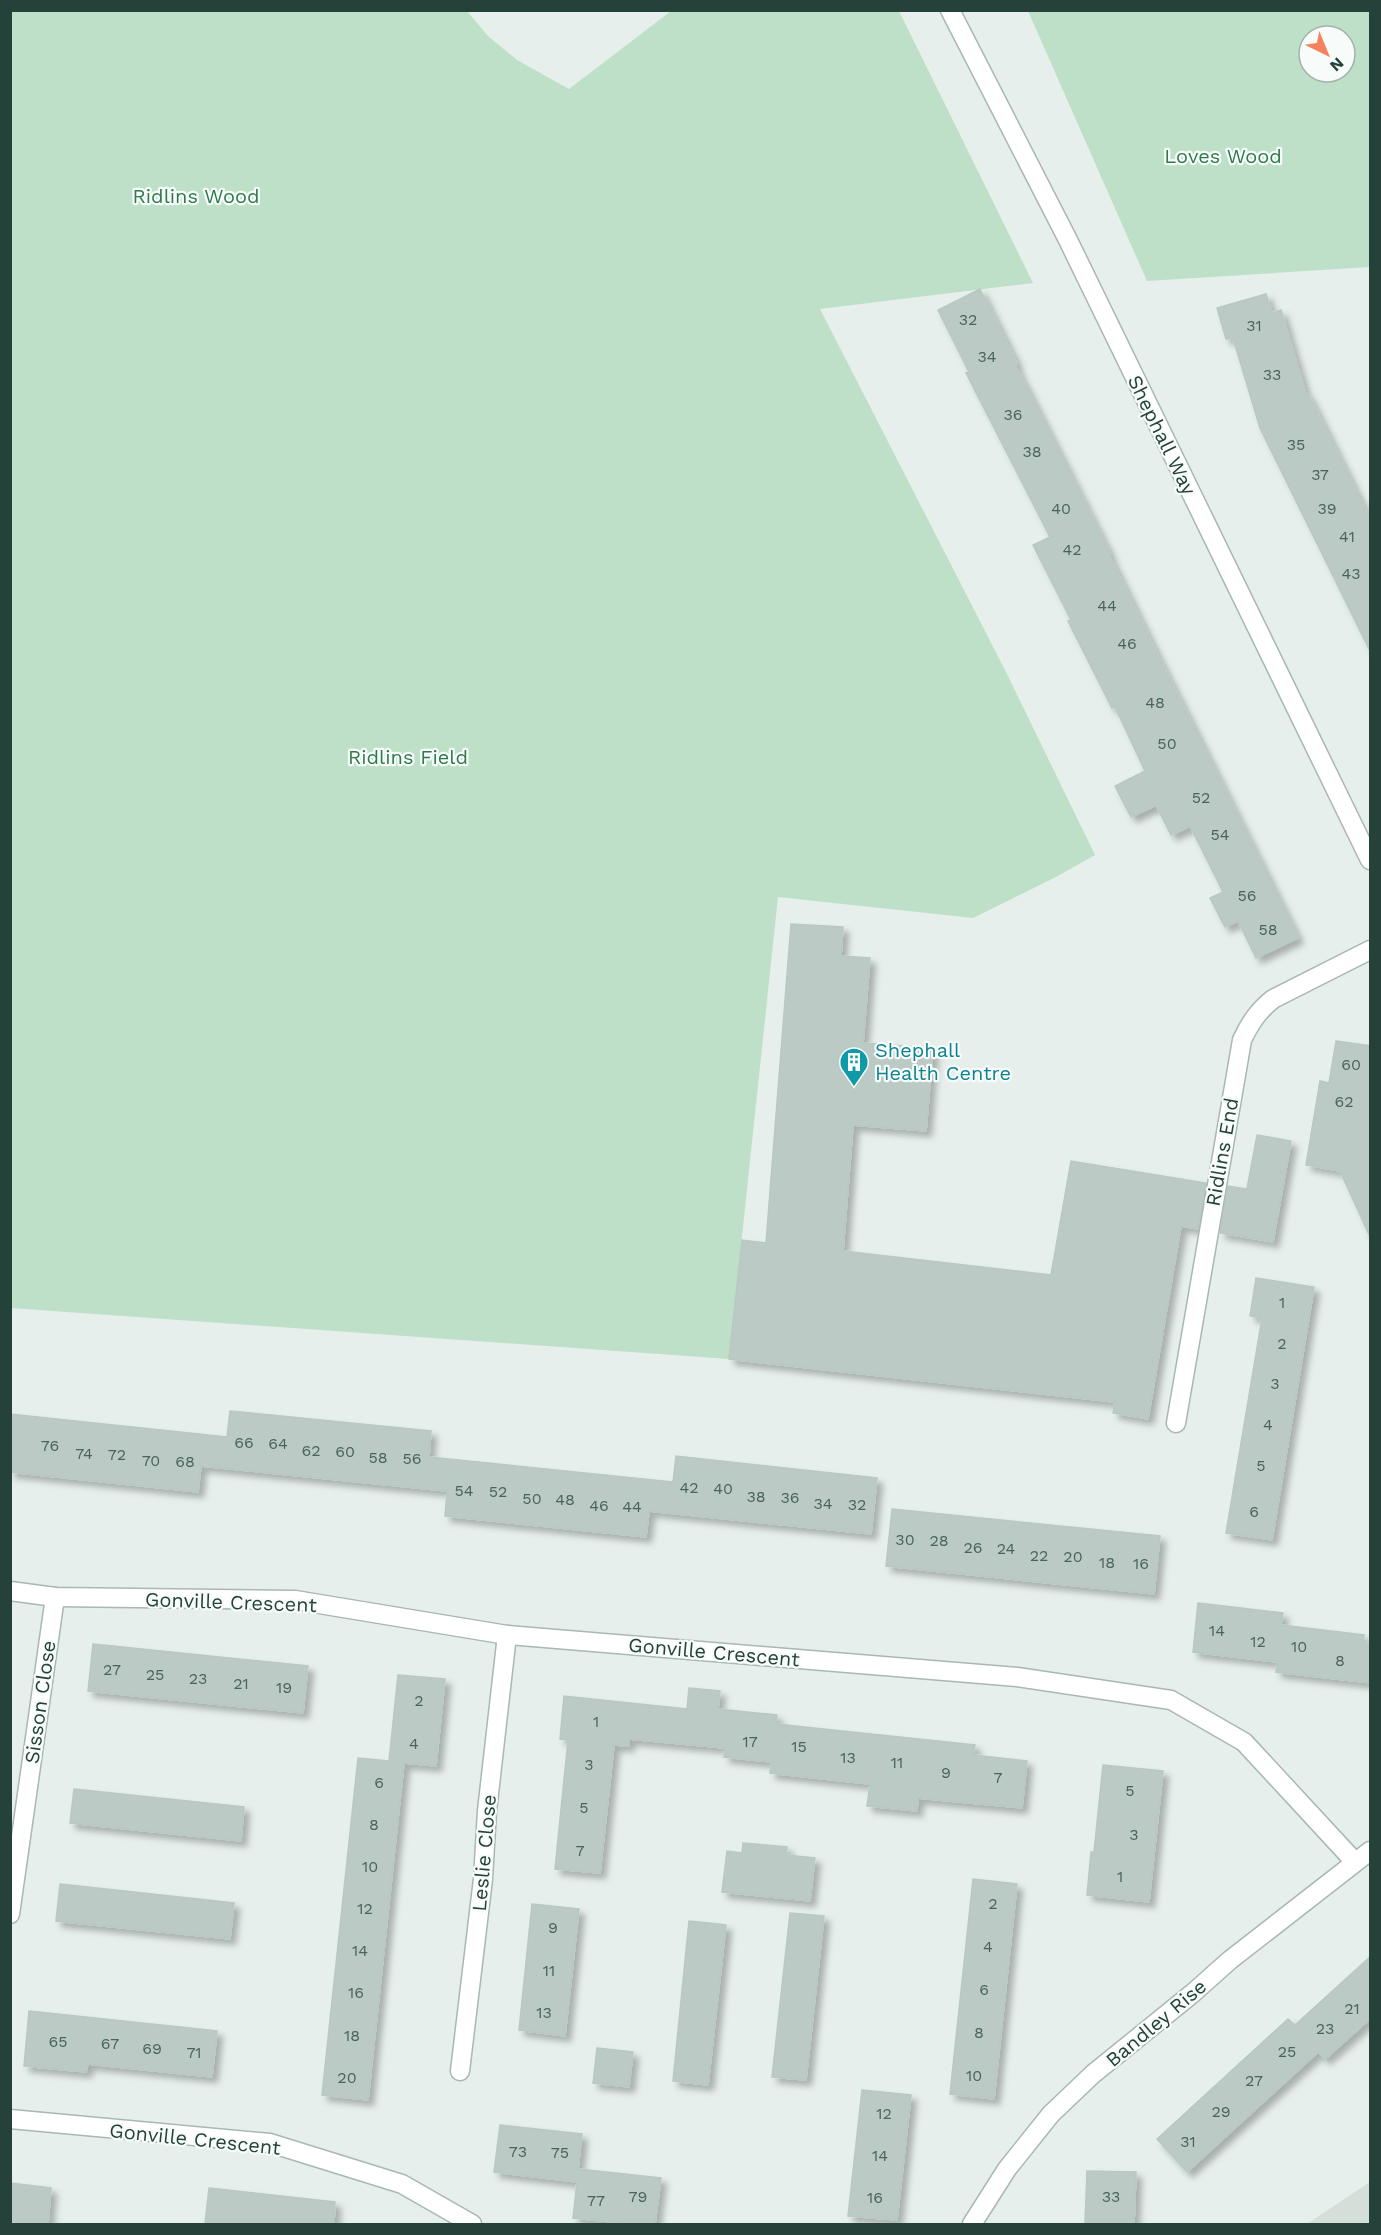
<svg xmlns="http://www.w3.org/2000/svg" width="1381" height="2235" font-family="'Work Sans',sans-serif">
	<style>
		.built { fill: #d4dfda }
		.green { fill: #bfe0c8; fill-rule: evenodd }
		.building { fill: #bbcac4; stroke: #b8c9c2; stroke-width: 1.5; filter: url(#shadow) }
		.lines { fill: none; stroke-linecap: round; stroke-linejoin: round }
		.minor-casing { stroke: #a8b8b2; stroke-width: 21 }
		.tertiary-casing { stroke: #a8b8b2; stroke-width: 21 }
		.minor { stroke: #fff; stroke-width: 18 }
		.tertiary { stroke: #fff; stroke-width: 18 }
		.labels { text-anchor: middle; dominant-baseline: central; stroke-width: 4.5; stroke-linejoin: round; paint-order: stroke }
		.number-label { font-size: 16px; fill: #4a645c }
		.park-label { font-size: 20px; fill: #2d7a4b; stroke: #f7fbf9 }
		.street-label { font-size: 20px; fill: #24423a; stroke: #f7fbf9 }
		.culture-label { font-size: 20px; fill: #0d838f; stroke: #f7fbf9; text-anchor: start }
	</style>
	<defs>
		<filter id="shadow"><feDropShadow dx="5.5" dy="5.5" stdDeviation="3" flood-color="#0004"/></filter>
	</defs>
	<rect width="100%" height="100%" fill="#e6efeb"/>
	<path class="built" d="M1370,2182V2224H1307Z"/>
	<g class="green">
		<path d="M10,11H467L488,36L517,60L569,89L671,11H899L1033,283L820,309L1006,672L1095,855L1056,877L973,918L778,897L729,1359L11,1308Z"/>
		<path d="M1028,11H1370V267L1147,281ZM1309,36H1345V72H1309Z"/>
	</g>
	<g class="building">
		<path d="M980,289L1017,364L1015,365L1110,554L1109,555L1156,652L1298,938L1256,958L1238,921L1225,927L1210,898L1223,892L1190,826L1171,835L1156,805L1131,817L1115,786L1145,771L1115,707L1112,708L1068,621L1071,620L1033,545L1050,537L966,373L969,372L938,310Z"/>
		<path d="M1266,294L1272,313L1281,310L1306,395L1308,394L1371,522V653L1260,428L1233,338L1226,339L1217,308Z"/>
		<path d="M791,924L843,927L841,956L870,958L863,1043L933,1048L926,1131L853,1125L843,1251L1051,1275L1071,1161L1206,1183L1198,1229L1181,1226L1148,1419L1113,1413L1115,1402L729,1359L742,1240L766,1243Z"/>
		<path d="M1336,1041L1371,1046V1239L1340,1171L1306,1165L1320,1081L1329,1083Z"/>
		<path d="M1257,1135L1291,1141L1273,1242L1220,1233L1228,1186L1247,1189Z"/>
		<path d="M1256,1278L1314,1287L1272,1540L1226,1533L1262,1318L1250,1316Z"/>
		<path d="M230,1411L431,1431L429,1457L673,1482L676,1456L877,1478L871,1534L649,1511L646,1537L445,1516L447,1491L201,1466L198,1492L10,1472V1414L227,1437Z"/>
		<path d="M892,1509L1160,1536L1154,1594L886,1566Z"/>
		<path d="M1198,1603L1283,1613L1281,1625L1364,1635L1363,1643L1371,1644V1683L1276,1672L1277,1662L1193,1652Z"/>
		<path d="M93,1644L308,1666L303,1713L88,1691Z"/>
		<path d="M398,1675L445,1679L436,1766L404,1763L368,2100L322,2095L358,1758L389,1761Z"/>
		<path d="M689,1688L720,1691L718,1709L777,1715L776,1724L975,1745L973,1755L1027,1761L1022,1808L918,1798L917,1811L867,1806L870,1784L770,1773L772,1762L724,1757L725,1748L629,1739V1746L614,1745L600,1873L555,1869L568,1740L560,1739L564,1696L687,1709Z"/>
		<path d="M1103,1765L1163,1771L1149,1902L1087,1895L1091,1852H1094Z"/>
		<path d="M74,1789L244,1807L241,1841L70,1823Z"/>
		<path d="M743,1843L787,1847L786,1855L815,1858L810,1901L722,1892L727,1851L742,1853Z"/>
		<path d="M973,1879L1017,1884L994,2099L950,2094Z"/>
		<path d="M60,1884L234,1903L230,1939L56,1921Z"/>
		<path d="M532,1904L579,1909L565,2036L519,2030Z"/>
		<path d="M790,1913L824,1916L806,2080L772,2077Z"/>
		<path d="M689,1921L726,1925L708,2085L673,2081Z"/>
		<path d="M1371,1956V2018L1325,2059L1318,2052L1187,2172L1157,2139L1288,2019L1295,2025Z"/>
		<path d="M29,2011L217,2031L212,2077L88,2064L86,2072L24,2066Z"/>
		<path d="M597,2048L633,2052L629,2087L593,2083Z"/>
		<path d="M862,2090L911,2095L897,2220L848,2216Z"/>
		<path d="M500,2125L582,2134L578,2169L661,2178L655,2224H634L573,2218L577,2182L494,2172Z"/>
		<path d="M1087,2171L1136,2172L1134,2224H1085Z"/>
		<path d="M10,2183L51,2188L48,2224H10Z"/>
		<path d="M209,2188L335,2202L334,2224H205Z"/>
	</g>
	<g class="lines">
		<g class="minor-casing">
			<g id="minor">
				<path d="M1176,1423L1242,1040C1250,1023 1258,1011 1273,999L1370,950"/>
				<path d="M10,1591L55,1597L295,1600L507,1635L1017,1677L1171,1700L1244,1742L1355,1862"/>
				<path d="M10,1914L55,1597"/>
				<path d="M460,2071L483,1879L487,1811L507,1635"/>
				<path d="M10,2119L270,2143L402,2184L472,2224"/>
				<path d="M972,2224L1007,2169L1051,2114L1093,2074L1193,1993L1230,1960L1370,1851"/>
			</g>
		</g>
		<g class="tertiary-casing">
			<path id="tertiary" d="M950,10L1068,240L1370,860"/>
		</g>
		<use href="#minor" class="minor"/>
		<use href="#tertiary" class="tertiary"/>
	</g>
	<defs>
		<g id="building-pin" transform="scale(1.5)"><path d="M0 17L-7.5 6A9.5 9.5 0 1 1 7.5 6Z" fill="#0f9aa8" stroke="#f7fbf9"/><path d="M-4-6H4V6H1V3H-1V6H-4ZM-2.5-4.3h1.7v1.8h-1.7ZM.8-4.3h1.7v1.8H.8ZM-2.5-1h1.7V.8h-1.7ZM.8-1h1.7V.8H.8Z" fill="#fff"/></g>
	</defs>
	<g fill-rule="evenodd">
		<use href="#building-pin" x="854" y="1062"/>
	</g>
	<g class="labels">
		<g class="number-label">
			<text x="968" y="319">32</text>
			<text x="1254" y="325">31</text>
			<text x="987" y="356">34</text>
			<text x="1272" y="374">33</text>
			<text x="1013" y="414">36</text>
			<text x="1296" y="444">35</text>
			<text x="1032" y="451">38</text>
			<text x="1320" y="474">37</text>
			<text x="1061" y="508">40</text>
			<text x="1327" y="508">39</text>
			<text x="1347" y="536">41</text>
			<text x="1072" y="549">42</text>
			<text x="1351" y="573">43</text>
			<text x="1107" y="605">44</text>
			<text x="1127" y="643">46</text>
			<text x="1155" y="702">48</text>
			<text x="1167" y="743">50</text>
			<text x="1201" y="797">52</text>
			<text x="1220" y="834">54</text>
			<text x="1247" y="895">56</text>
			<text x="1268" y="929">58</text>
			<text x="1351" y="1064">60</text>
			<text x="1344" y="1101">62</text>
			<text x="1282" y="1302">1</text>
			<text x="1282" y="1343">2</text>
			<text x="1275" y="1383">3</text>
			<text x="1268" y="1424">4</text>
			<text x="244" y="1442">66</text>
			<text x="278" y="1443">64</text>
			<text x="50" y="1445">76</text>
			<text x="311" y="1450">62</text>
			<text x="345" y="1451">60</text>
			<text x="84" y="1453">74</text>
			<text x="117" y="1454">72</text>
			<text x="378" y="1457">58</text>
			<text x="412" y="1458">56</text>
			<text x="151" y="1460">70</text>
			<text x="185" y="1461">68</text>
			<text x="1261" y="1465">5</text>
			<text x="689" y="1487">42</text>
			<text x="723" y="1488">40</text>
			<text x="464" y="1490">54</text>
			<text x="498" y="1491">52</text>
			<text x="756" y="1496">38</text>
			<text x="790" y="1497">36</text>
			<text x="532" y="1498">50</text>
			<text x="565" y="1499">48</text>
			<text x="823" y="1503">34</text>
			<text x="857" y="1504">32</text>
			<text x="599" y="1505">46</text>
			<text x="632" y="1506">44</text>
			<text x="1254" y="1511">6</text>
			<text x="905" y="1539">30</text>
			<text x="939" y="1540">28</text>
			<text x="973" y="1547">26</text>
			<text x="1006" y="1548">24</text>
			<text x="1039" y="1555">22</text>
			<text x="1073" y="1556">20</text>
			<text x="1107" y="1562">18</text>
			<text x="1141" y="1563">16</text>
			<text x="1217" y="1630">14</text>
			<text x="1258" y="1641">12</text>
			<text x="1299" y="1646">10</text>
			<text x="1340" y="1660">8</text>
			<text x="112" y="1669">27</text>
			<text x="155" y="1674">25</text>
			<text x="198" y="1678">23</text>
			<text x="241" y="1683">21</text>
			<text x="284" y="1687">19</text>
			<text x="419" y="1700">2</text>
			<text x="596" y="1721">1</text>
			<text x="750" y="1741">17</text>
			<text x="414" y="1743">4</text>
			<text x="799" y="1746">15</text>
			<text x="848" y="1757">13</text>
			<text x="897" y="1762">11</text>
			<text x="589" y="1764">3</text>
			<text x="946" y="1772">9</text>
			<text x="998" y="1777">7</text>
			<text x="379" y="1782">6</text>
			<text x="1130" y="1790">5</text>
			<text x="584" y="1807">5</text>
			<text x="374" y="1824">8</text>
			<text x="1134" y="1834">3</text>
			<text x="580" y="1850">7</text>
			<text x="370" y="1866">10</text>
			<text x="1120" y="1876">1</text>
			<text x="993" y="1903">2</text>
			<text x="365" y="1908">12</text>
			<text x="553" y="1927">9</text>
			<text x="988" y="1946">4</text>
			<text x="360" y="1950">14</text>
			<text x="549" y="1970">11</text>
			<text x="984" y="1989">6</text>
			<text x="356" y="1992">16</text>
			<text x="1352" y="2008">21</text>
			<text x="544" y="2012">13</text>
			<text x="1325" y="2028">23</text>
			<text x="979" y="2032">8</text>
			<text x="352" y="2035">18</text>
			<text x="58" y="2041">65</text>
			<text x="110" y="2043">67</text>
			<text x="152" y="2048">69</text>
			<text x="1287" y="2051">25</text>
			<text x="194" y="2052">71</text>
			<text x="974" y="2075">10</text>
			<text x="347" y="2077">20</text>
			<text x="1254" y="2080">27</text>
			<text x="1221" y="2111">29</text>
			<text x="884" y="2113">12</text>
			<text x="1188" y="2141">31</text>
			<text x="518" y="2151">73</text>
			<text x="560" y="2152">75</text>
			<text x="880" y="2155">14</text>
			<text x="638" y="2196">79</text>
			<text x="1111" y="2196">33</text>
			<text x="875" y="2197">16</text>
			<text x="596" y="2200">77</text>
		</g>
		<g class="park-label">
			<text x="1223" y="156">Loves Wood</text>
			<text x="196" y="196">Ridlins Wood</text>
			<text x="408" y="757">Ridlins Field</text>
		</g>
		<g class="street-label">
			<text transform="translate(1162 435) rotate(64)">Shephall Way</text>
			<text transform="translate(1222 1152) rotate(-80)">Ridlins End</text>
			<text transform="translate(231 1602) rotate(2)">Gonville Crescent</text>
			<text transform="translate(714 1652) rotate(5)">Gonville Crescent</text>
			<text transform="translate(40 1702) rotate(-82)">Sisson Close</text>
			<text transform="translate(484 1853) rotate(-85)">Leslie Close</text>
			<text transform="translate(1156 2023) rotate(-40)">Bandley Rise</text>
			<text transform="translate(195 2139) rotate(6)">Gonville Crescent</text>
		</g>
		<g class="culture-label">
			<text x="875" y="1050">Shephall<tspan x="875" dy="23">Health Centre</tspan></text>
		</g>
	</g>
	<rect width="1381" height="2235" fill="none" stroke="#24423a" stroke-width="24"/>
	<g transform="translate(1327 54) rotate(137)"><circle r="28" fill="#f7fbf9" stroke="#a3b1ad" stroke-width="1.5"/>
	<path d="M0-4.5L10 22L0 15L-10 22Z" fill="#f4845f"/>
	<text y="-9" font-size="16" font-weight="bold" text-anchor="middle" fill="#24423a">N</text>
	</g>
</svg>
